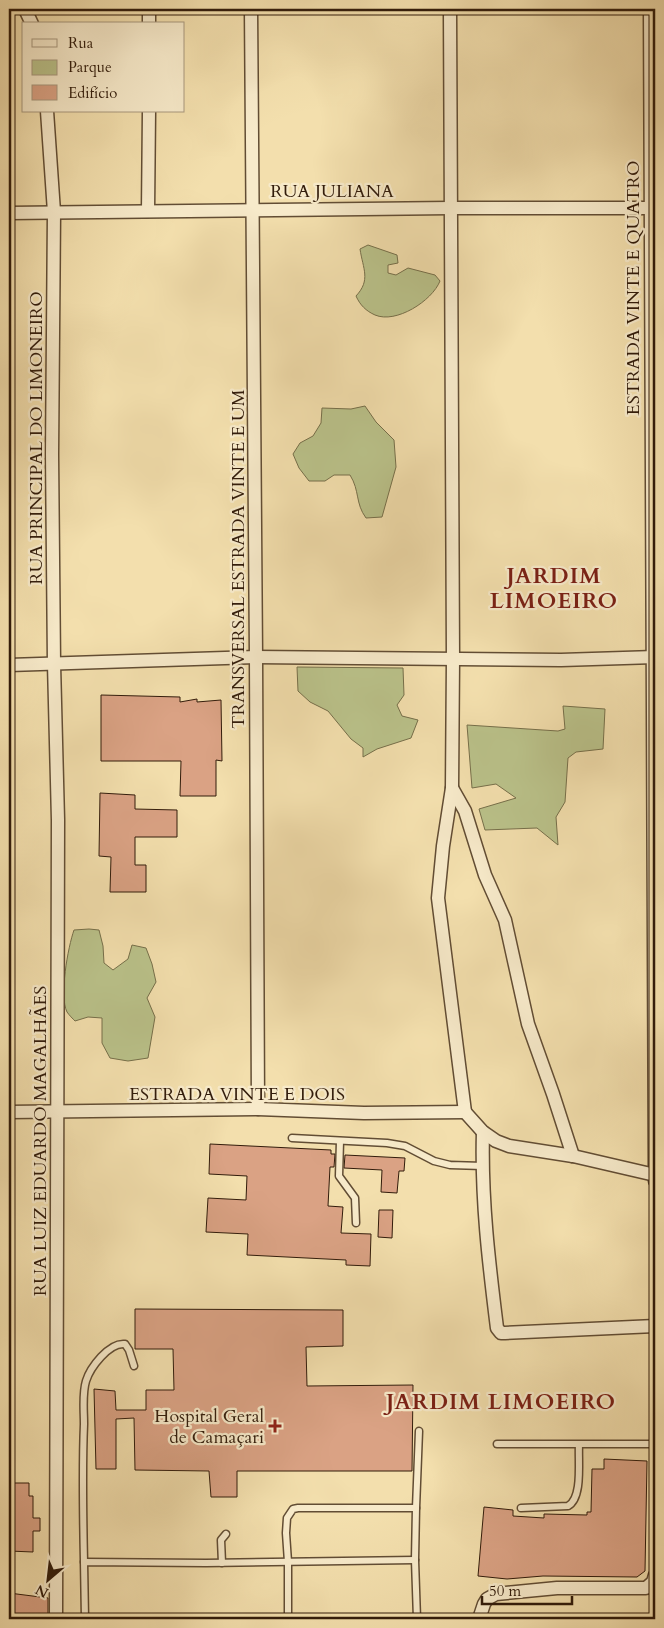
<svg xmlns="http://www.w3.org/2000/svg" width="664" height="1628" font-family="Cardo,serif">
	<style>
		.green { fill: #bac28a; stroke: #766f4a }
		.building { fill: #daa284; stroke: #321c0b }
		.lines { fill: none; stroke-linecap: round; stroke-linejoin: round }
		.lane-casing { stroke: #624d34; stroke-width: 9 }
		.street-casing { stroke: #624d34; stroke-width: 15 }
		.lane { stroke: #f7eaca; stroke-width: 6 }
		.street { stroke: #f7eaca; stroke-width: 12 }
		.poi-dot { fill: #8f2418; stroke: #f7eaca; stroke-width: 2 }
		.labels { text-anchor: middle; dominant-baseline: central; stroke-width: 4.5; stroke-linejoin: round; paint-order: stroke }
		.street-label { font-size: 18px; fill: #321c0b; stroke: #f7eaca }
		.poi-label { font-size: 18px; fill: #321c0b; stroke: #f7eaca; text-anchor: end }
		.district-label { font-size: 22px; font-weight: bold; letter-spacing: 1px; fill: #7a1f14; stroke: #f7eaca }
	</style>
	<rect width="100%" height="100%" fill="#f3dfad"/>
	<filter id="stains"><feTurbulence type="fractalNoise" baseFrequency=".004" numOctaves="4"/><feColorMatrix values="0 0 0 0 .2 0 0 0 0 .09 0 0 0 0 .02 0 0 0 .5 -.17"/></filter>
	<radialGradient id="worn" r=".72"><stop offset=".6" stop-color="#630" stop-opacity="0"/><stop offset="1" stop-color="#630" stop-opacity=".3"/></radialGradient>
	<g class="green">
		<path d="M368,245L397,255L398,263L388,265V273L396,275L408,268L435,275L440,281C432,301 396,324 375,315C366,311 360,305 356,296C371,280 363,269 360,249Z"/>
		<path d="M365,406L376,422L394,440L396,467L382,517L366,518C355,503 360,491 350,475H334L325,481H309L299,468L293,454L300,443L313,436L321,423L322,408L351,409Z"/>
		<path d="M297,667L403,668L404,695L397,705L402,716L418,720L411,738L377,749L363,757V748L351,739L328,711L310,702L298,691Z"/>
		<path d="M563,706L605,709L603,749L576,752L568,758L565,802L556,817L558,845L537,828L485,830L479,809L516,798L496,784L472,788L467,725L558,731L565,729Z"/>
		<path d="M89,929L99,930L103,946L104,963L113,970L128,959L132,945L146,948L152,964L156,982L147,998L155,1017L148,1058L128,1061L110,1058L102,1043V1018L88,1017L75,1021C73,1019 69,1015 67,1012C59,996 68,947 74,930Z"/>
	</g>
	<g class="building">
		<path d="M101,695L180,697V702L197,699V702L221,700L222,761L216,760V796H180L181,761H101Z"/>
		<path d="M100,793L135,795V809L177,810V837H135V865H146V892H110L111,857L99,856Z"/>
		<path d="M210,1144L331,1150V1154H335L334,1167H330L328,1206L343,1207L341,1233L371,1234L370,1266L346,1265V1260L247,1255L248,1234L206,1232L208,1198L246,1200L247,1176L209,1174Z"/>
		<path d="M345,1155L405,1158L404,1171H399L397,1193L381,1192L382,1170L344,1168Z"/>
		<path d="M379,1210H393L392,1238L378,1237Z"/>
		<path d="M135,1309L343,1310V1346L306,1347L307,1386L413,1385L412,1471H237V1497H211L209,1471L135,1470L134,1418L116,1419V1469H96L94,1389L115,1391L116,1410H146V1390H174L173,1349H135Z"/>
		<path d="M604,1459L647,1461L645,1571L637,1577L543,1576L507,1579L478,1576L484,1507L513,1510V1516L544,1518V1514L587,1515V1512H591L592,1469H604Z"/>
		<path d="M9,1483H29V1496H33V1518H40V1531H33V1552L9,1551Z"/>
		<path d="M9,1593L48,1598V1619H9Z"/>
	</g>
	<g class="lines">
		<g class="lane-casing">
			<g id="lane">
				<path d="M292,1138L387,1143L405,1146L434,1161L450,1165L483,1166"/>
				<path d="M340,1141L339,1176L355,1198L356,1223"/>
				<path d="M497,1444H655"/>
				<path d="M416,1508L419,1431"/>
				<path d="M521,1508L568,1506C583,1498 578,1461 579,1445"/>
				<path d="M84,1562C83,1516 82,1470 84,1424C84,1410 82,1394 86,1381C90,1368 109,1342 125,1344L129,1350L134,1366"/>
				<path d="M222,1563L221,1540L226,1534"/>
				<path d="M85,1619L84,1562L206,1563L415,1560"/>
				<path d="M288,1619V1562L286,1533L287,1518L293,1509L298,1508H416L415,1560L417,1619"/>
			</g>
		</g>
		<g class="street-casing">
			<g id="street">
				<path d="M25,9L32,24"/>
				<path d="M251,9L256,657L258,1109"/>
				<path d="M450,9L453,659L452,788L443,846L438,898L465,1112"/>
				<path d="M650,9L655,1181"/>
				<path d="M149,24V9"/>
				<path d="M47,111L54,212L52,454L54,664L58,820L56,1619"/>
				<path d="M148,211L149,111"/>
				<path d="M9,213L450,208H655"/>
				<path d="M9,665L256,657L561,660L655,657"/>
				<path d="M452,788L465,811L485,875L505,920L528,1024L553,1094L573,1156"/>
				<path d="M9,1112L258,1109L364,1113L465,1112"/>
				<path d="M465,1112L483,1132L496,1141L509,1146L573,1156L655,1175"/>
				<path d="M483,1132C481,1198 489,1264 497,1328L501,1333H505L655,1326"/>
				<path d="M479,1619L484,1604L487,1599L496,1594L557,1588H646L653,1582L655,1575"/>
			</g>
		</g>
		<use href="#lane" class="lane"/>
		<use href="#street" class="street"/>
	</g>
	<path class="poi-dot" d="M272.5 1418.5h5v5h5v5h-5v5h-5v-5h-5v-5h5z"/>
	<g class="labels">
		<g class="street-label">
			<text x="332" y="191">RUA JULIANA</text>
			<text transform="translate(633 288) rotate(-90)">ESTRADA VINTE E QUATRO</text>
			<text transform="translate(36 438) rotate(-90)">RUA PRINCIPAL DO LIMONEIRO</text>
			<text transform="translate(238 559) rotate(-90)">TRANSVERSAL ESTRADA VINTE E UM</text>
			<text x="237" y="1094">ESTRADA VINTE E DOIS</text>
			<text transform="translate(40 1141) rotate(-90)">RUA LUIZ EDUARDO MAGALHÃES</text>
		</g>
		<g class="poi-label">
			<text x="264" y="1416">Hospital Geral<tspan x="264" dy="21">de Camaçari</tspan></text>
		</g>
		<g class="district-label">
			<text x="554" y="576">JARDIM<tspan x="554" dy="25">LIMOEIRO</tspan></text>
			<text x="501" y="1402">JARDIM LIMOEIRO</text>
		</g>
	</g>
	<rect width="664" height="1628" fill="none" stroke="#f3dfad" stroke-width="30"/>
	<rect x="10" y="10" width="644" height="1608" fill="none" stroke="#321c0b" stroke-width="2.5"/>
	<rect x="15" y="15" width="634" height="1598" fill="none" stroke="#321c0b"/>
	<rect x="22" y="22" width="162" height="90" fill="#f7eaca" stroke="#a8987e"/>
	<rect x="32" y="39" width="25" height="8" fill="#f7eaca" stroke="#a8987e"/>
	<text x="68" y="48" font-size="15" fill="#321c0b">Rua</text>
	<rect x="32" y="60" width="25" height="15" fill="#bac28a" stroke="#a8987e"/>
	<text x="68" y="72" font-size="15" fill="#321c0b">Parque</text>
	<rect x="32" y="85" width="25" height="15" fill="#daa284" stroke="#a8987e"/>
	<text x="68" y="98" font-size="15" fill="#321c0b">Edifício</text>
	<g transform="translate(48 1580) rotate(208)" stroke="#f7eaca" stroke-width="4" paint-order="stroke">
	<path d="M0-4L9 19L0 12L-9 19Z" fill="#321c0b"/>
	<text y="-8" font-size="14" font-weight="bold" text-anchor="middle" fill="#321c0b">N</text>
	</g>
	<path d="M482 1596v8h90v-8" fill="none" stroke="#321c0b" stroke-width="2.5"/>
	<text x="489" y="1596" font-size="15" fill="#321c0b" stroke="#f7eaca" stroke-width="4" paint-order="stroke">50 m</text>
	<rect width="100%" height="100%" filter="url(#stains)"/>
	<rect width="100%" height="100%" fill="url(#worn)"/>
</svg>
